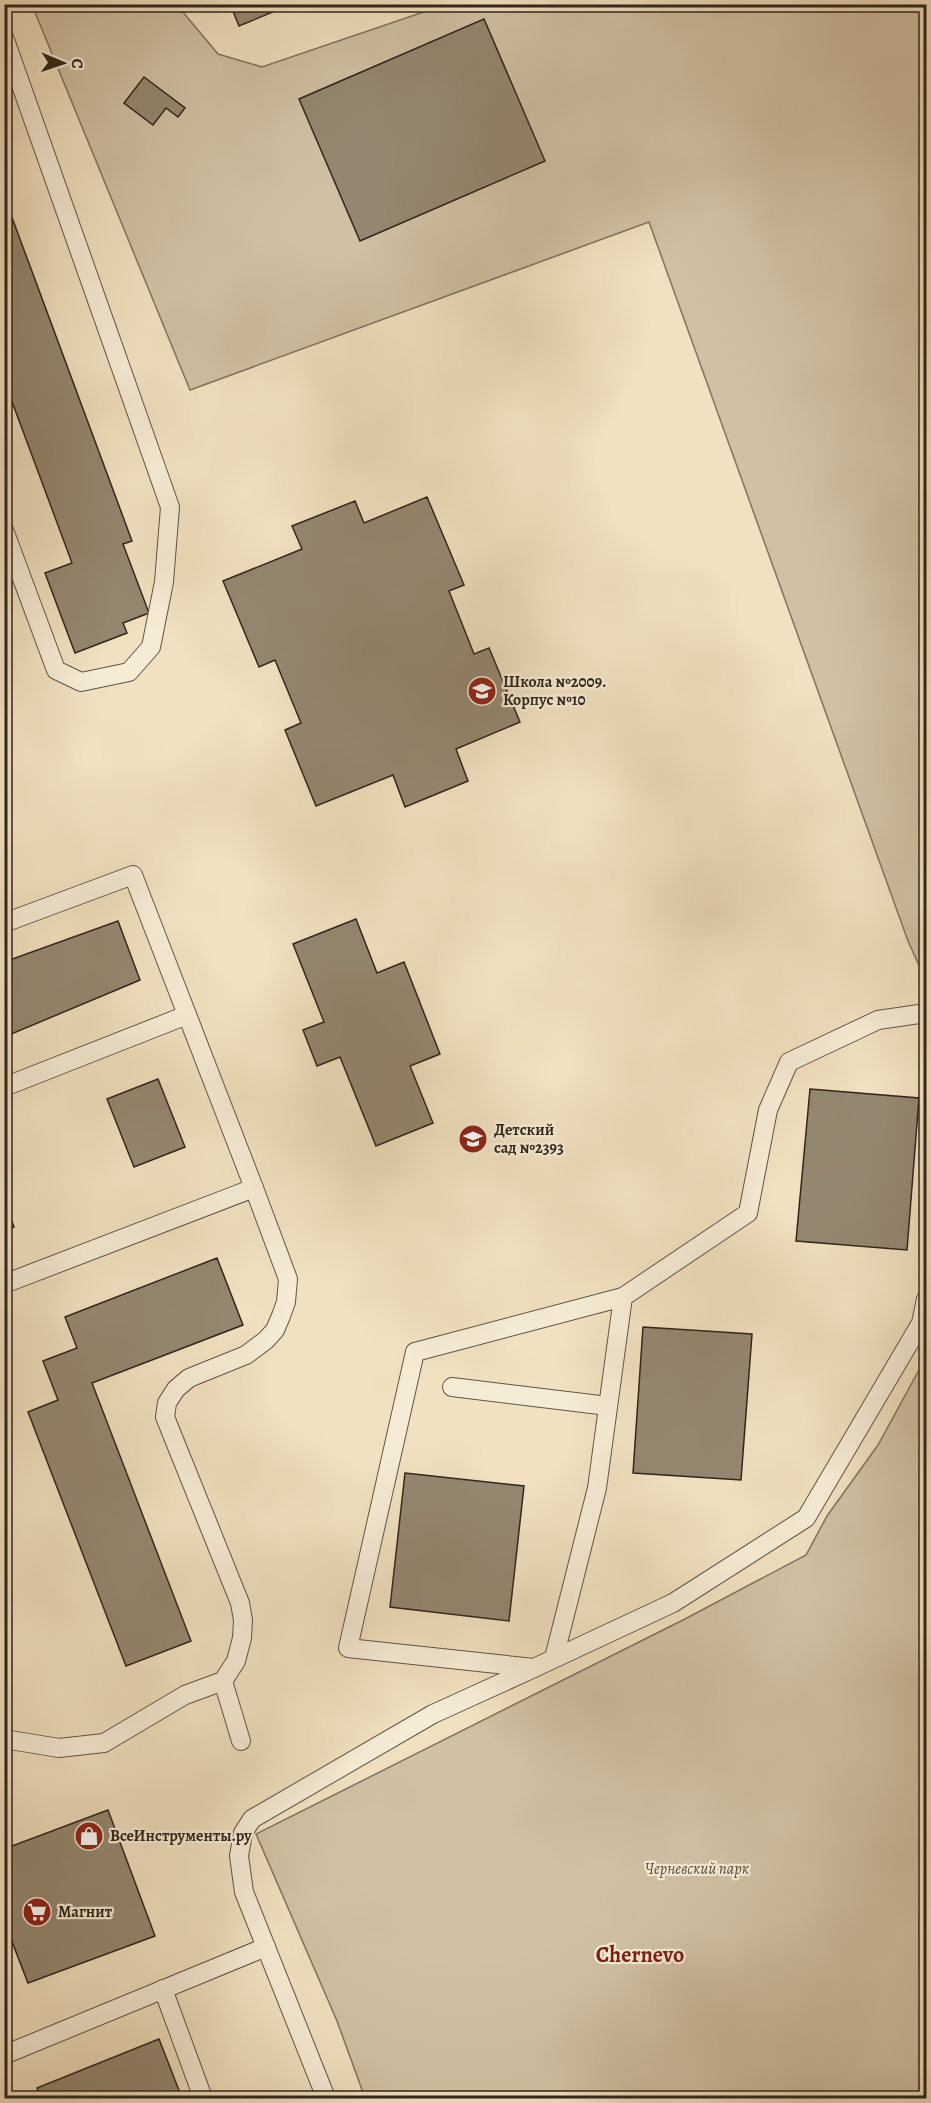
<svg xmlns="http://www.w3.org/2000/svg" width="931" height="2103" font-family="Alegreya,serif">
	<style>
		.green { fill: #d0c1a4; stroke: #807360; stroke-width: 1.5 }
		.building { fill: #948771; stroke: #30251c; stroke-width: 1.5 }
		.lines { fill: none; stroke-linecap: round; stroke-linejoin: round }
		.service-casing { stroke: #605445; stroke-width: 20 }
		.service { stroke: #f6ecd6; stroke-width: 18 }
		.labels { text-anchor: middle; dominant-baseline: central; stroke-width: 4.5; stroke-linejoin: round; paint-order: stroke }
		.poi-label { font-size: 16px; font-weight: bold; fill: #30251c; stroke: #f6ecd6; text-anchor: start }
		.park-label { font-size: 16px; font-style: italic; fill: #584c3e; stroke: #f6ecd6 }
		.district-label { font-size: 22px; font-weight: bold; fill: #7a1f14; stroke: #f6ecd6 }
	</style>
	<rect width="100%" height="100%" fill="#f1e1c0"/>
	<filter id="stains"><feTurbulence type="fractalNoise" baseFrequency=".00333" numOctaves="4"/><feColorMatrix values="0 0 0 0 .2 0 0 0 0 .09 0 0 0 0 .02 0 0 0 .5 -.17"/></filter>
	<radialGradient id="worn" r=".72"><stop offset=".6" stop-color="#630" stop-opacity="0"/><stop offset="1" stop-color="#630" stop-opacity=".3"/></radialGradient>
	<g class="green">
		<path d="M32,5H177L218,54L262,67L444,5H926V981L908,941L649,222L190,390Z"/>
		<path d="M926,1357V2098H365L337,2021L256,1834L683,1620L806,1555L827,1516L878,1445Z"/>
	</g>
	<g class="building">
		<path d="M230,4H292L239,26Z"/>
		<path d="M484,19L545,161L360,241L299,99Z"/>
		<path d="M144,77L185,108L178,117L166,108L153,125L124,103Z"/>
		<path d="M4,196L132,541L123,544L149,613L123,623L127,633L75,653L45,573L72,563L4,380Z"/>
		<path d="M427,497L464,585L449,591L474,654L489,648L520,722L456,749L468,781L405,807L393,775L316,806L285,730L301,723L275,660L259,667L223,581L302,549L292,526L355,501L364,523Z"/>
		<path d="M356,919L377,973L404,962L440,1054L410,1066L433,1123L376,1146L340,1057L317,1066L303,1030L324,1022L293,944Z"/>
		<path d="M118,921L140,980L9,1035L4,1033V962Z"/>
		<path d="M158,1079L185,1147L134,1167L107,1099Z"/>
		<path d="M810,1089L919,1098L907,1250L796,1241Z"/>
		<path d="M4,1199L14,1227L4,1231Z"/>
		<path d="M217,1258L243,1325L92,1383L191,1641L126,1666L28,1412L58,1400L43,1361L77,1348L65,1317Z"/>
		<path d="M643,1327L752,1334L741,1480L633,1473Z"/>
		<path d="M405,1473L524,1486L509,1621L390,1607Z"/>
		<path d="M108,1810L155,1936L28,1983L4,1921V1849Z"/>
		<path d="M159,2039L182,2098H40L37,2088Z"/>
	</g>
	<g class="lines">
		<g class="service-casing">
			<g id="service">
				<path d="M4,37L170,507L164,582L151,647L129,672L81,682L56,670L4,530"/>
				<path d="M4,923L133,875L254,1188L288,1279L286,1302L281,1316L275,1330L266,1340L246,1355L189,1378L176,1389L167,1403L165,1417L240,1603L243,1620L242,1638L236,1661L223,1681L185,1695L104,1743L59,1748L4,1739"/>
				<path d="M926,1013L878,1020L789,1062L768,1110L748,1213L623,1297L415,1352L348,1648L534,1668L673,1603L806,1518L921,1323L926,1299"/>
				<path d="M4,1087L187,1015"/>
				<path d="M4,1284L254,1188"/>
				<path d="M452,1387L608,1406"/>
				<path d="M554,1658L597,1488L623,1297"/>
				<path d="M223,1681L241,1741"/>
				<path d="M163,1989L203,2098"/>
				<path d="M4,2055L266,1947"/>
				<path d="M326,2098L244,1892L239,1856L243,1833L252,1819L433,1714L532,1669"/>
			</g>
		</g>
		<use href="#service" class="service"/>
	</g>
	<defs>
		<g id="school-disc" transform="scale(1.5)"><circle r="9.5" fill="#8f2418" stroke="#f6ecd6"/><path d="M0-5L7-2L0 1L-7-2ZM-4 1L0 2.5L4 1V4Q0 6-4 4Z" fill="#fff"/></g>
		<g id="shop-disc" transform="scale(1.5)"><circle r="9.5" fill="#8f2418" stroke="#f6ecd6"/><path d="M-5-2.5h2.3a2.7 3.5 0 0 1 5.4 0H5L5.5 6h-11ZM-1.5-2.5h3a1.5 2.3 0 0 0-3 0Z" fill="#fff"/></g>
		<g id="supermarket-disc" transform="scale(1.5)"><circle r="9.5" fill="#8f2418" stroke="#f6ecd6"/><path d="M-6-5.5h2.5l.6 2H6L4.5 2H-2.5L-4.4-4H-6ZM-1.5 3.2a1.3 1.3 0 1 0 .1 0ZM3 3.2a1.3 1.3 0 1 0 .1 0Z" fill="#fff"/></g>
	</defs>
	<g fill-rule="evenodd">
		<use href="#school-disc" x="482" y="691"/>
		<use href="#school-disc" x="473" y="1139"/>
		<use href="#shop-disc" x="89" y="1836"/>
		<use href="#supermarket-disc" x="37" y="1912"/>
	</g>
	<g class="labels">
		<g class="poi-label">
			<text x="503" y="682">Школа №2009.<tspan x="503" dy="18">Корпус №10</tspan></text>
			<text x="494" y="1130">Детский<tspan x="494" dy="18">сад №2393</tspan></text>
			<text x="110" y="1836">ВсеИнструменты.ру</text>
			<text x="58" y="1912">Магнит</text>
		</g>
		<g class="park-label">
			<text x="697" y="1869">Черневский парк</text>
		</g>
		<g class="district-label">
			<text x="640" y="1955">Chernevo</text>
		</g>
	</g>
	<rect width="931" height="2103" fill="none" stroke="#f1e1c0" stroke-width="24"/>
	<rect x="6" y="6" width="919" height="2091" fill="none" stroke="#30251c" stroke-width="3"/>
	<rect x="12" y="12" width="907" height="2079" fill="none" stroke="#30251c" stroke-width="1.5"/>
	<g transform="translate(63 63) rotate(92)" stroke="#f6ecd6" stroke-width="4.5" paint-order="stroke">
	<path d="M0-4.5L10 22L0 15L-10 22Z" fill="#30251c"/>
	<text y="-9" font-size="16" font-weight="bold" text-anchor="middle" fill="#30251c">С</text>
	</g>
	<rect width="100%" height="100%" filter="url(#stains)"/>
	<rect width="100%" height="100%" fill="url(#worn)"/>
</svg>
